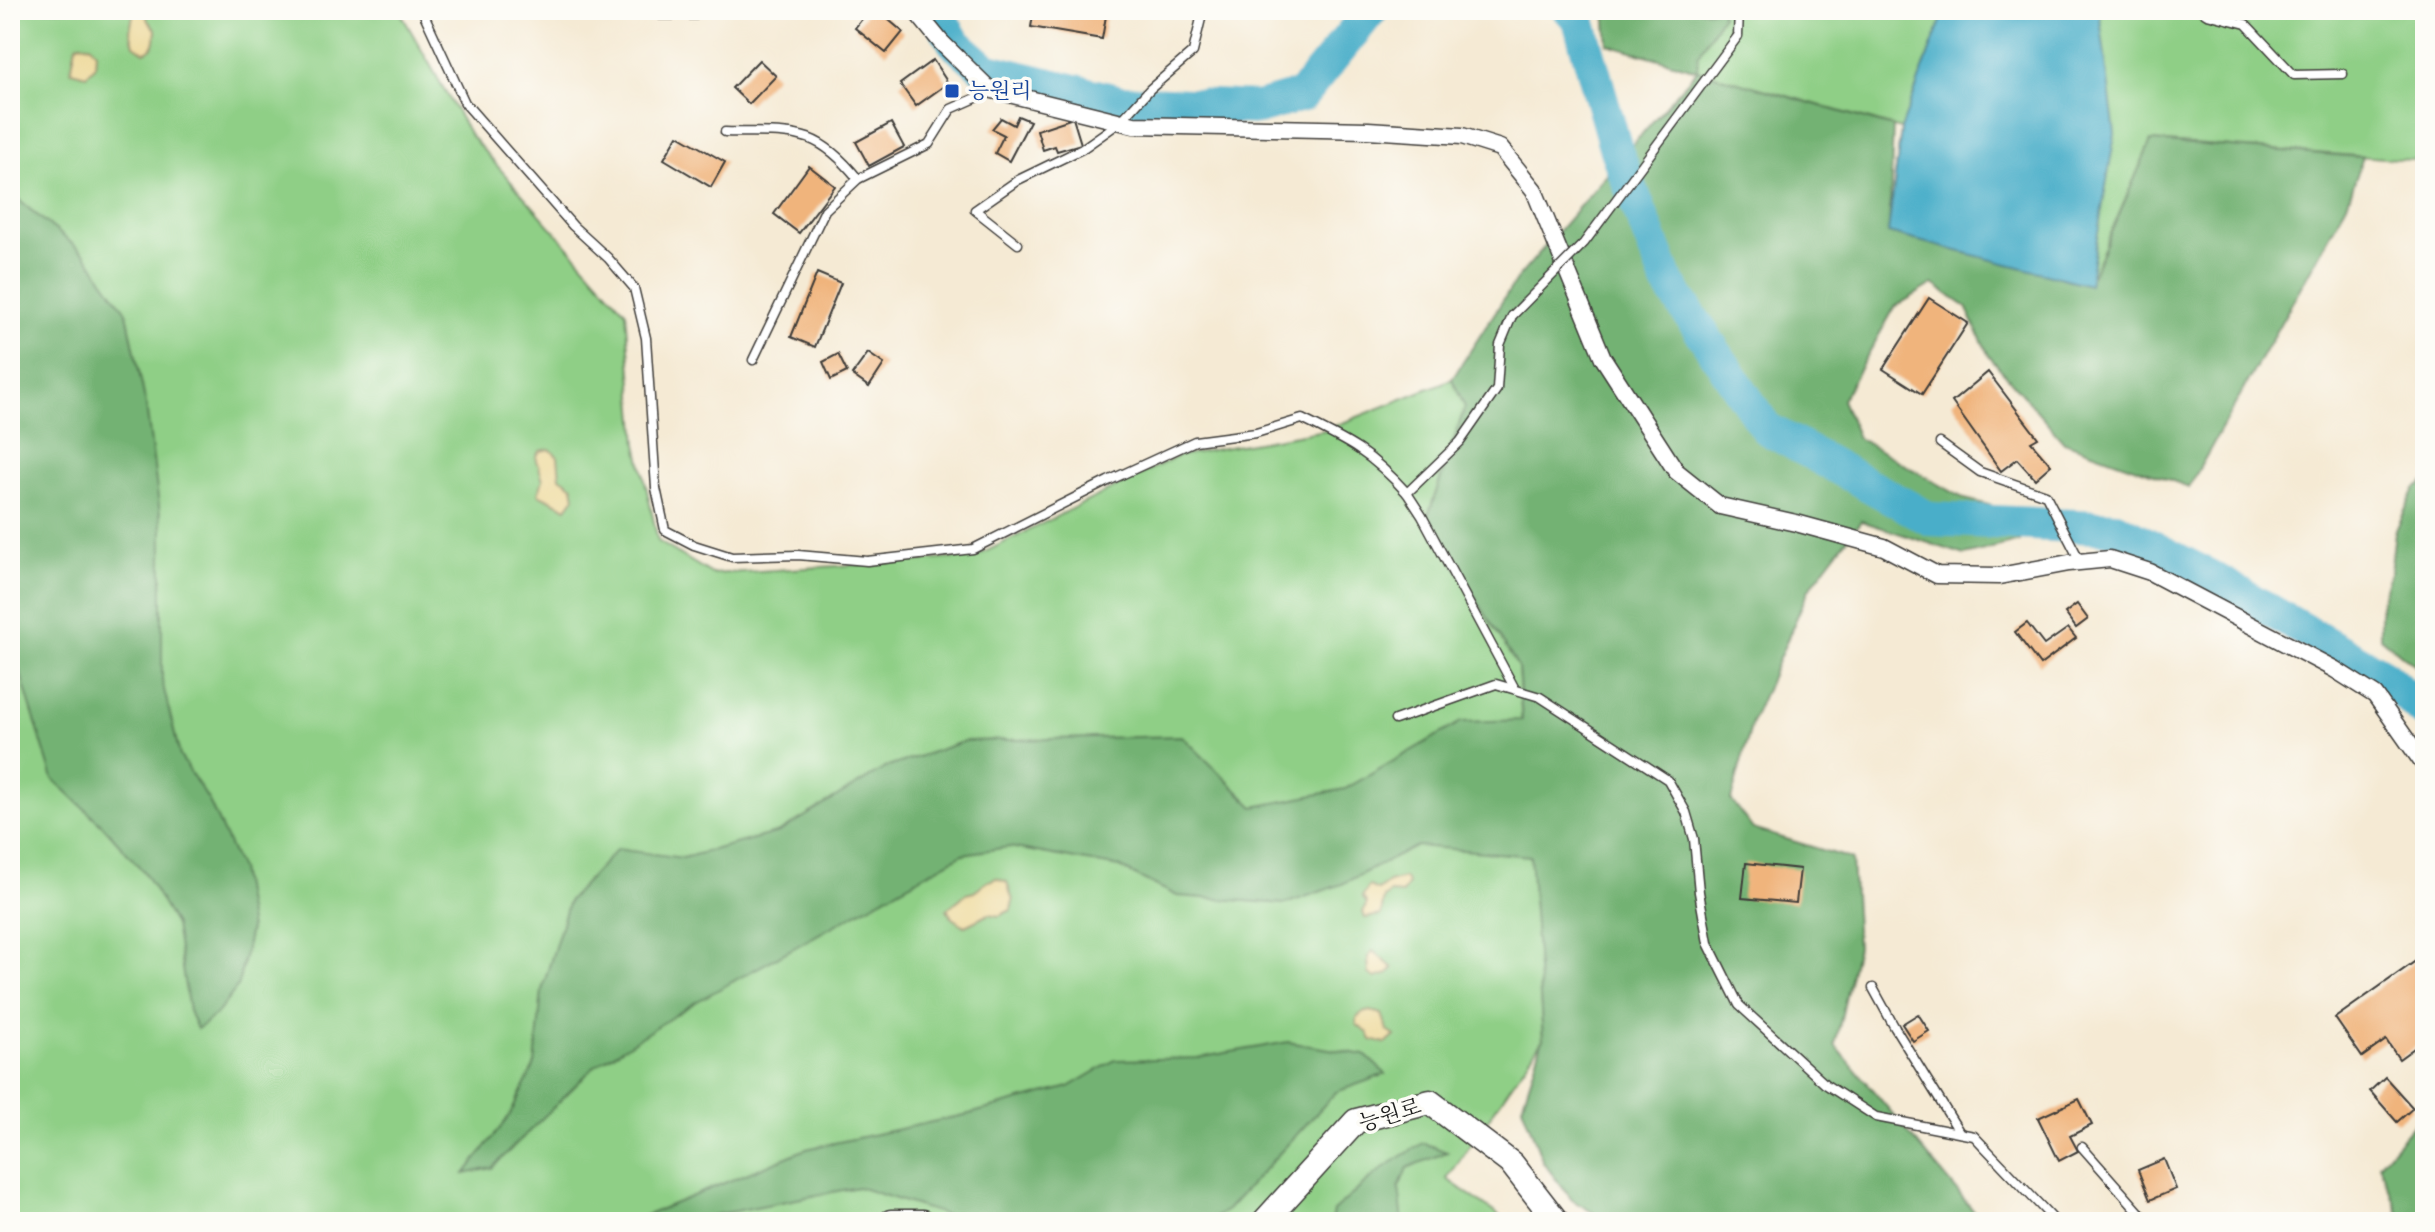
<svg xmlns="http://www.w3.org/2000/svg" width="2435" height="1232" font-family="Alegreya,'Noto Serif KR',serif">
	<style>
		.green { fill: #8fcf86; stroke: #567651; stroke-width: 2 }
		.forest { fill: #73b273; stroke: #486748; stroke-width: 2 }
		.sand { fill: #eeda9e; stroke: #857b5d; stroke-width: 2 }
		.water { fill: #4aaec9; stroke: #336572; stroke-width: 2 }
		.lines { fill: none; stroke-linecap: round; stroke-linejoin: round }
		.river { stroke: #4aaec9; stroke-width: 34 }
		.building { fill: #f0b47c }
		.lane-casing { stroke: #3d3b38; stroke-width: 11 }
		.street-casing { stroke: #3d3b38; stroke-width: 19 }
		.secondary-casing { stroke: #3d3b38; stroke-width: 27 }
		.lane { stroke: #fff; stroke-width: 8 }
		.street { stroke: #fff; stroke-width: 16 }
		.secondary { stroke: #fff; stroke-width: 24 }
		.lane-bridge-casing { stroke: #3d3b38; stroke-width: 11; stroke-linecap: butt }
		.lane-bridge { stroke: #fff; stroke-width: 8 }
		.transit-dot { fill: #1a4fb4; stroke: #fdfcf7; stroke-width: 3 }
		.labels { text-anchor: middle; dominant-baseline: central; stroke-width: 7; stroke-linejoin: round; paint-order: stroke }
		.transit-label { font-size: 22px; fill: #164399; stroke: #fdfcf7; text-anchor: start }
		.street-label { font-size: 22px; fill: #1c1c1c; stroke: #fdfcf7 }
	</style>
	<rect width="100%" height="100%" fill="#fdfcf7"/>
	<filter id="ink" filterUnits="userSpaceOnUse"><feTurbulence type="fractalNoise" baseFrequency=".0125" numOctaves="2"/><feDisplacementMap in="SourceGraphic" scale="16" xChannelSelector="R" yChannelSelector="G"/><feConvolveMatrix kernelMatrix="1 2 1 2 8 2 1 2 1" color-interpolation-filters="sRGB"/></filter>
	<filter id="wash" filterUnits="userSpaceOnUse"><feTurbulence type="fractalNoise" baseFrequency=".006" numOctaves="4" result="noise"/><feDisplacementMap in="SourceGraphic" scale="32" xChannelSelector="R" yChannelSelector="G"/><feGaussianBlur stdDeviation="1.8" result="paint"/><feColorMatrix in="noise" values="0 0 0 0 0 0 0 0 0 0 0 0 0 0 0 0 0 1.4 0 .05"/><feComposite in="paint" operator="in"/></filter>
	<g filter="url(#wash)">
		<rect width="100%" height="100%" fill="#f5ead4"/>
		<g class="green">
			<path d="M10,10H399L470,135L626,312L637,444L658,541L712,574L975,557L1178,456L1325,430L1452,379L1465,407L1427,519L1518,667L1543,1039L1447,1179L1508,1222H10Z"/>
			<path d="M1605,10H2425V161L2151,141L2089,285L1888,233L1901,129L1608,44Z"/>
		</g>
		<g class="forest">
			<path d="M1605,10H1721L1722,16L1698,55L1697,70L1893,127L1889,233L2092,276L2151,141L2363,157L2347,204L2189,487L2064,442L1989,356L1966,307L1933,284L1895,307L1842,400L1858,438L1965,499L2017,512L2020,541L1965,555L1861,521L1809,589L1753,719L1731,800L1753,829L1852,859L1857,947L1835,1045L1983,1222H1609L1572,1200L1543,1162L1522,1106L1543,1039L1530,856L1417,846L1342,884L1285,904L1177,896L1119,867L1009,847L963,854L694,1003L595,1066L492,1168L465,1174L510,1115L535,1064L542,990L569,900L617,849L683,858L779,832L885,768L965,741L1182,736L1254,807L1345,789L1461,722L1522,720L1518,667L1427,519L1465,407L1452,379L1516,280L1697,70L1608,44Z"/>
			<path d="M10,185L21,202L85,254L127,313L146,405L162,529V681L180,756L209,801L240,869L250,929L238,986L216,1015L197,1029L189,1011L175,925L144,872L103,826L53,779L10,639Z"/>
			<path d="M2425,482V674L2380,637V605L2390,573L2395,532L2415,489Z"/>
			<path d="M1288,1042L1365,1055L1386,1074L1336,1092L1227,1210L1208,1222H968L858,1187L710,1216L698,1222H635L642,1217L806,1149L969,1114L1069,1087L1115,1060L1197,1058Z"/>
			<path d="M2425,1111V1222H2423L2399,1213L2379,1164Z"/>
			<path d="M1423,1143L1447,1152L1407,1168L1399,1188L1403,1222H1331L1333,1211L1383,1168Z"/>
		</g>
		<g class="sand">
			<path d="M134,10H145L148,21L156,30C155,42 156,48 144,52L134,45L130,31Z"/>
			<path d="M80,43L90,45L96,52L95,67L86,75L71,71L76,45Z"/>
			<path d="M550,449L558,457L560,477L573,486L575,497L567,508L538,494L543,480L536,457L540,451Z"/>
			<path d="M996,878L1007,882L1013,901L1011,910L999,916L989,914L965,926L952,918L947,909L966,894L974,892L984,883Z"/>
			<path d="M1404,878L1408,884L1402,894L1390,893L1384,898L1381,915L1365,918L1363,912L1367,903L1362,897L1369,886L1378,890L1389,882Z"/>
			<path d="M1373,951L1393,968L1388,974L1376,978L1369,974L1368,957Z"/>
			<path d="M1370,1011L1382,1014L1388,1031L1395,1036L1386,1044L1371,1040L1368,1033L1357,1025V1018L1362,1013Z"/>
		</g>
		<path class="water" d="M1945,10H2099L2115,134L2089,285L1888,233L1901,129Z"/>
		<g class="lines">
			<g class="river">
				<path d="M936,10L954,42L985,69L1121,102L1258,108L1302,95L1371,10"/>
				<path d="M1570,10L1579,20L1616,150L1667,281L1766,428L1930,519L2116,528L2213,578L2384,676L2425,712"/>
			</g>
		</g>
		<g id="blocks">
			<g class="building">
				<path d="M869,10H877L903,32L886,53L855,28Z"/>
				<path d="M1034,10H1107L1102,39L1031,27Z"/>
				<path d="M759,60L776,76L749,104L732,88Z"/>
				<path d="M933,60L948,83L916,106L900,84Z"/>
				<path d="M1018,116L1030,121L1009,161L995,153L1004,135L992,129L1001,118L1014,125Z"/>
				<path d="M1073,118L1081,144L1057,151L1055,146L1043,150L1037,130Z"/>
				<path d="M891,123L904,147L869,166L856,142Z"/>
				<path d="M678,135L725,162L711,187L664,159Z"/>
				<path d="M809,166L835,186L799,233L774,214Z"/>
				<path d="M817,273L841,283L815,347L791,337Z"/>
				<path d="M1929,298L1968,323L1922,394L1883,369Z"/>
				<path d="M868,353L884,364L869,387L852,375Z"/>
				<path d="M838,354L847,372L831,380L823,362Z"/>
				<path d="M1988,372L2038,438L2031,442L2051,465L2035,479L2017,459L2001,471L1952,402Z"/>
				<path d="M2077,604L2088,619L2076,628L2065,613Z"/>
				<path d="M2027,623L2044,645L2068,628L2076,638L2040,665L2015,632Z"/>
				<path d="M1746,863L1800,869L1796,903L1742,898Z"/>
				<path d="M2420,958L2425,965V1015L2419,1019L2425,1028V1040L2399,1059L2386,1040L2362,1057L2335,1018Z"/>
				<path d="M1918,1014L1929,1031L1913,1041L1902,1024Z"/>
				<path d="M2385,1077L2413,1108L2397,1122L2370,1091Z"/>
				<path d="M2079,1099L2092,1125L2070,1136L2078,1151L2059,1161L2038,1118Z"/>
				<path d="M2164,1159L2176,1189L2150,1200L2138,1170Z"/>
			</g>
		</g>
	</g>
	<g filter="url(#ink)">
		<use href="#blocks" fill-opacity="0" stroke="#3d3b38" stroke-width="2"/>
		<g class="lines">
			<g class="lane-casing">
				<g id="lane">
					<path d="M422,10L465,103L573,226L608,258L634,288L646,338L656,488L665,530L694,545L732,557L798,555L867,561L973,549L1108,481L1195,441L1256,433L1302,419C1349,442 1371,453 1407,493"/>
					<path d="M642,10L660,15H696L698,10"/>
					<path d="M2201,10L2207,14L2246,24L2294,75L2343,74"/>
					<path d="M1738,36L1739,10"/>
					<path d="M725,132C790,134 814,124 858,179"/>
					<path d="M1018,244L975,210L1018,180L1082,149L1120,122L1150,89L1193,52L1203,10"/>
					<path d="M1512,316L1500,345L1497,389L1460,442L1407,493L1422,516L1515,689"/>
					<path d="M753,360L825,210L858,179L929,144L951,109L992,91"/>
					<path d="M1940,443L1980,472L2046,495L2080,561"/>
					<path d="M1395,720L1496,684L1540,697L1668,780L1686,812L1694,839L1699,892L1708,943L1739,1005L1825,1084L1876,1117L1974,1136L2056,1222"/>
					<path d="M1873,988L1895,1028L1960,1133"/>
					<path d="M2419,1076L2425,1066"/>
					<path d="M2082,1147L2148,1222"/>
				</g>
			</g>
			<g class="street-casing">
				<path id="street" d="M918,10V14L941,42L989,89L1134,125L1368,130L1462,136L1500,148L1534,190L1603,358L1676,471L1720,506L1796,523L1884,547L1937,575L1999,576L2069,563L2110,559L2150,572L2334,669L2375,695L2425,766"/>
			</g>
			<g class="secondary-casing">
				<g id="secondary">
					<path d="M891,1222H923"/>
					<path d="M1264,1222L1356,1121L1430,1102L1512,1164L1557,1222"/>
				</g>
			</g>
			<use href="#lane" class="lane"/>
			<use href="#street" class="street"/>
			<use href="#secondary" class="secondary"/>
			<g class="lane-bridge-casing">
				<path id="lane-bridge" d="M1512,316L1584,243L1738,36"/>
			</g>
			<use href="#lane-bridge" class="lane-bridge"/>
		</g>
	</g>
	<rect class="transit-dot" x="944" y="83" width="16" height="16" rx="4"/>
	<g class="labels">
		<g class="transit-label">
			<text x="968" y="91">능원리</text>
		</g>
		<g class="street-label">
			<text transform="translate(1390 1115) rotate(-17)">능원로</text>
		</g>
	</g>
	<rect width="2435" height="1232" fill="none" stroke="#fdfcf7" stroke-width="40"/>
</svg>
